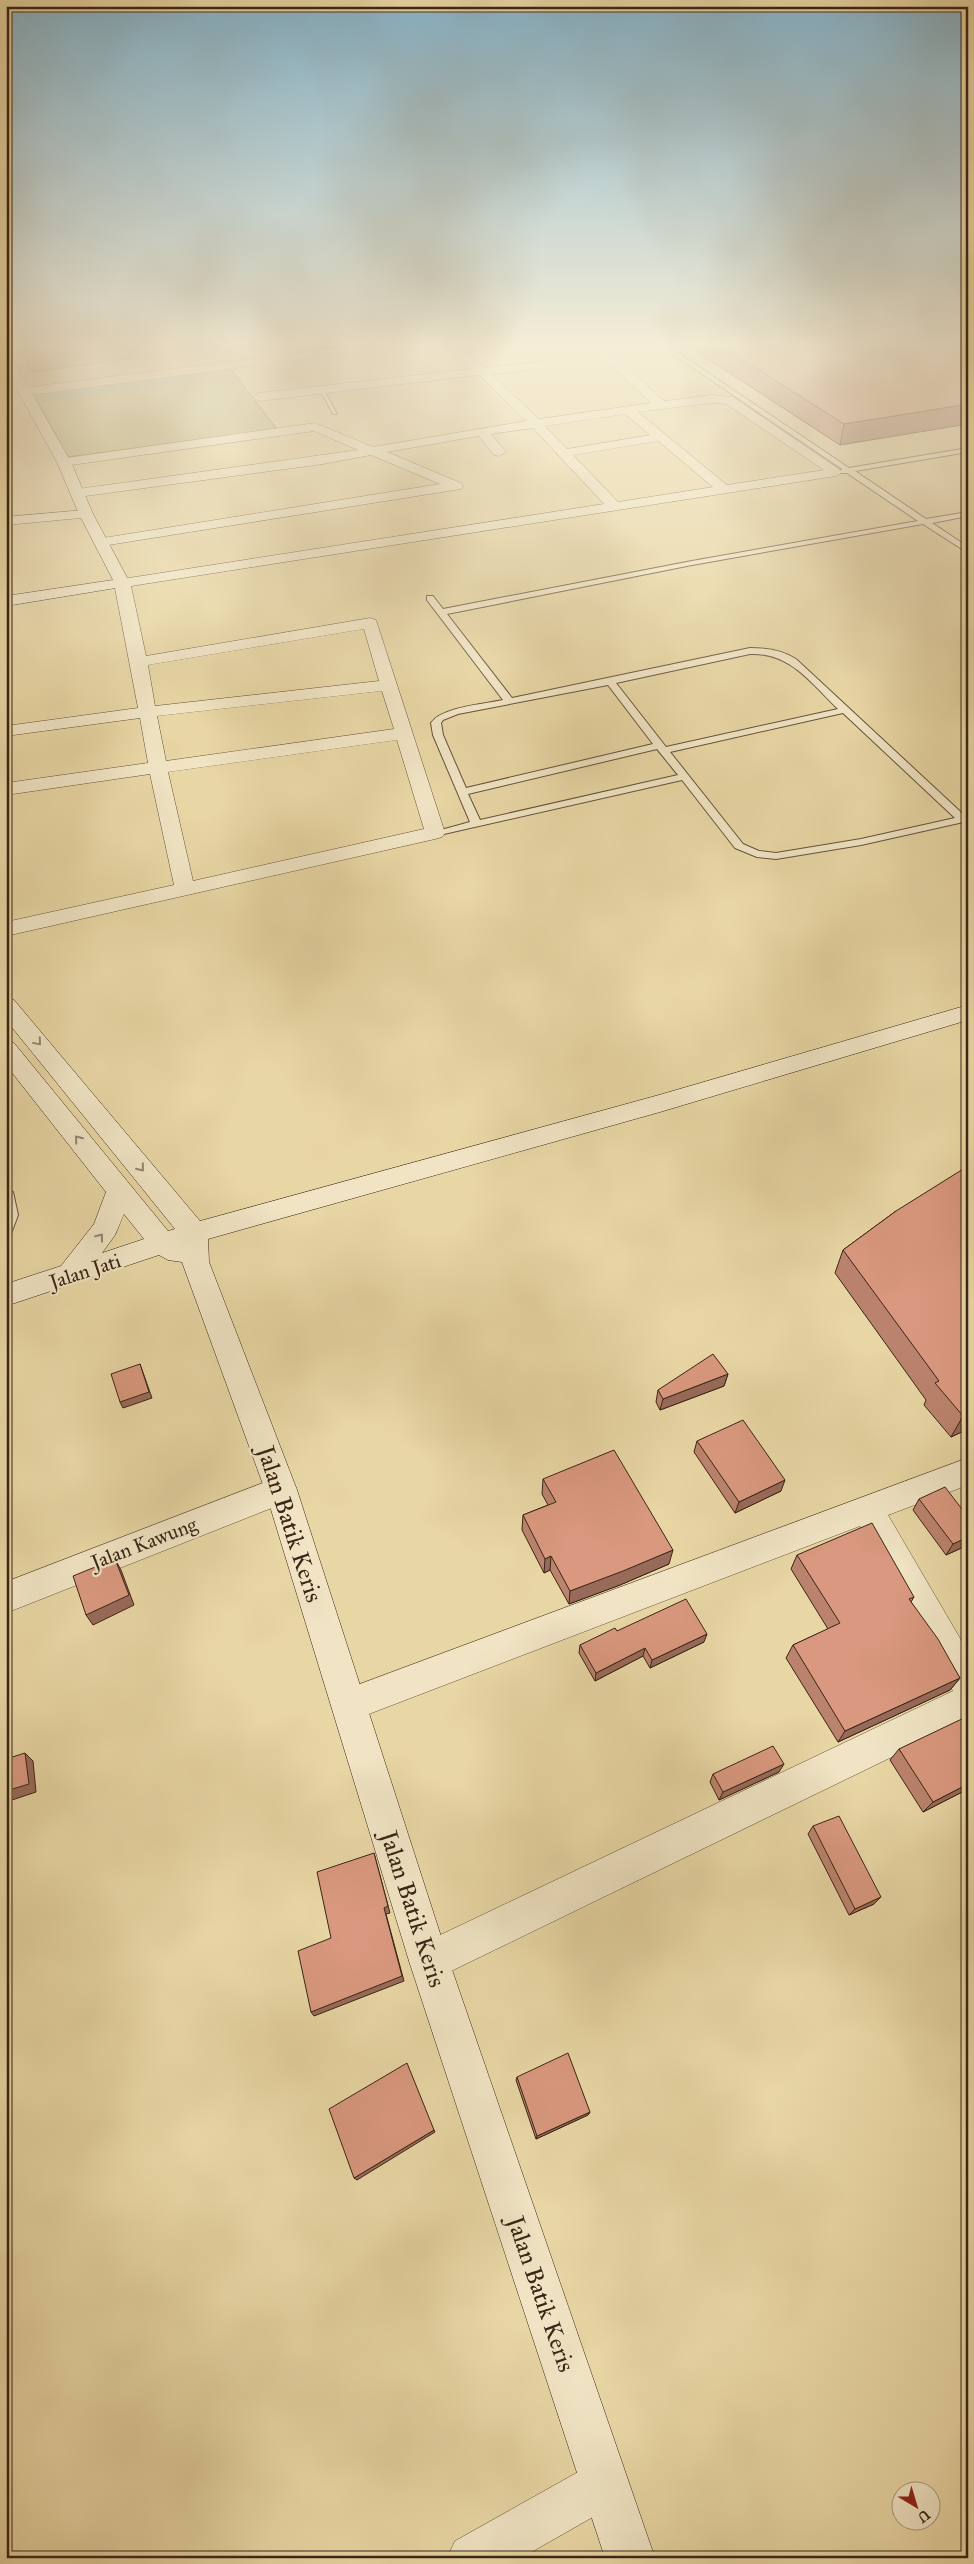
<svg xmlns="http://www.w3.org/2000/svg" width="974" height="2564" font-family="'IM FELL Great Primer',serif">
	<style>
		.green { fill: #bebb80; stroke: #7c704b }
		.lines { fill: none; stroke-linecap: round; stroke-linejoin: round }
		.river { fill: #97b9a5; fill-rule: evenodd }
		.lane-casing { stroke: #66513a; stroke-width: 2 }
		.street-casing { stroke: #66513a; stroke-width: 1 }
		.secondary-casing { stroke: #3a2516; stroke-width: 1 }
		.lane { fill: #f0e4c4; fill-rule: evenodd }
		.street { fill: #f0e4c4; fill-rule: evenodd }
		.secondary { fill: #f0e4c4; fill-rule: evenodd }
		.wall { fill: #bb836d; stroke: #3a2516 }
		.shaded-wall { fill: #986a59; stroke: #3a2516 }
		.building { fill: #d9987f; stroke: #3a2516 }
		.oneway { stroke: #95846d }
		.labels { text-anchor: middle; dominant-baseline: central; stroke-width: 4.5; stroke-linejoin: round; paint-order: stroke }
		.street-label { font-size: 20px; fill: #3a2516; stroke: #f0e4c4 }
		.near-street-label { font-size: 24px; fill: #3a2516; stroke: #f0e4c4 }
	</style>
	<rect width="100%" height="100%" fill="#e8d6a4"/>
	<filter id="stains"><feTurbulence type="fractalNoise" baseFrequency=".004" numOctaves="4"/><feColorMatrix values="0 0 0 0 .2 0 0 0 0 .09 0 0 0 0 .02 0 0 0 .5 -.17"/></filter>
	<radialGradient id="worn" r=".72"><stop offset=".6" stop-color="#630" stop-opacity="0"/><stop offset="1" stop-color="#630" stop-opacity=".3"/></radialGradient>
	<g class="green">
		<path d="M16,344H187L193,350L32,372Z"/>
		<path d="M228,366L277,429L68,457L33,393Z"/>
	</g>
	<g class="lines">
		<path class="river" d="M194,367L202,369L205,374L202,379L32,404L24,402L21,397L24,392L32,390Z"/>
		<g class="lane-casing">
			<g id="lane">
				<path d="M658,344H665L849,468L968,448V452L855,471L926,519L968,512V516L932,523L968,547V553L923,524L692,565L447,614L512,698L750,648C767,648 782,650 796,659L965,816L968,815V821L861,845L776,859L757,857L735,848L682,780L435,836L430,833L470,822L433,735L431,723C441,707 485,704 503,700L427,600V596H433L443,609L692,561L918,521L847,473H840L842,469ZM750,654C790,652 811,683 838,709L666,747L616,683ZM608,685L653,744L466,788L443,735L441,723L443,720L458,714ZM843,713L955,818L861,839L776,853L759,851L743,844L670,752ZM657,749L678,775L480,820L468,794Z"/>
				<path d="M320,390H324L337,414H333Z"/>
				<path d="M6,1187L13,1192L18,1215L11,1234L6,1235Z"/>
			</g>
		</g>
		<g class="street-casing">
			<g id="street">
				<path d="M372,344H402L396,347L23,396L17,392L23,388Z"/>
				<path d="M447,344H459L484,368L550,361L552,364L546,368L491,374L539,419L651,403L618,372L581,344C609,341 643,385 665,401L712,395L733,397L843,472L836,476L131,586L146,656L370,618L376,620L445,833L442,837L435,839L6,936V922L174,885L150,774L6,795V783L148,763L140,718L6,736V726L138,708L114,583L116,580L604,504L533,428L491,434L506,452L499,456L494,455L479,436L387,452L461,483L463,486L461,489L102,546L95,542L97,539L440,484L371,455L323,464L78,497L71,493L78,489L358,450L314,431L64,466L57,462L59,459L315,423L373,447L526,421L479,375L259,401L253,397L259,393L472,369ZM712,403L726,404L824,470L727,485L638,412ZM625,414L650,435L567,449L545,426ZM658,441L713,487L618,502L573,455ZM364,629L379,681L155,706L148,665ZM382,691L394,729L166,761L157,716ZM397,740L424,829L193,881L168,772Z"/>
				<path d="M86,510L93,514L91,517L6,525V517Z"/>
				<path d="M968,1458V1485L888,1515L968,1652V1720L443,1975L429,1981L415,1975L409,1961L415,1947L953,1691L860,1526L348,1722L336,1717L331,1705L336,1693Z"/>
				<path d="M281,1476L292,1480L297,1490L292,1500L6,1613V1582Z"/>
				<path d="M604,2460L621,2467L628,2484L621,2501L521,2558H447L455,2541L587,2467Z"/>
			</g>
		</g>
		<g class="secondary-casing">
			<g id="secondary">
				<path d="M6,356L12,359L71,462L93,514L130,583L128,586L6,606V596L113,580L79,514L57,462L6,370Z"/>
				<path d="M6,998L14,1000L200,1221L659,1095L968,1005V1020L660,1112L208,1239L209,1262L297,1490L449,1961L655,2558H605L409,1961L265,1490L182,1262L168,1260L159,1255L6,1306V1284L61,1266L94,1224L106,1192L6,1065V1041L14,1043L168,1231L175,1229L6,1020ZM124,1214L144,1239L102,1253L115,1235Z"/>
			</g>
		</g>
		<use href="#lane" class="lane"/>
		<use href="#street" class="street"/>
		<use href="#secondary" class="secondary"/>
	</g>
	<g class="wall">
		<path d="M305,344H360L312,350Z"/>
		<path d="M685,344H968L840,445Z"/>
		<path d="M896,1211L968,1429L951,1437L924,1405L926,1400L835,1273L843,1250Z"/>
		<path d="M728,1374L724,1386L660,1410L656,1402L658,1390Z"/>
		<path d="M697,1441L781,1491L735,1513L694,1452Z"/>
		<path d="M543,1479L669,1564L620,1585L569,1604L550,1570L544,1573L522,1530L523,1515L548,1505L542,1494Z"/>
		<path d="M919,1499L968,1545L946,1555L913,1510Z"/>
		<path d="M797,1555L914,1597L911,1602L960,1678L950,1690L838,1742L786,1658L793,1645L828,1629L791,1569Z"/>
		<path d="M617,1631L704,1642L650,1668L643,1656L595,1681L579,1653L580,1645Z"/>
		<path d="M899,1749L968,1789L923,1812L890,1760Z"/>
		<path d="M779,1772L719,1800L710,1782L713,1774Z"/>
		<path d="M813,1826L874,1904L849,1915L808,1834Z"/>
		<path d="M517,2077L590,2112L588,2115L536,2139L516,2080Z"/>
	</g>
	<g class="shaded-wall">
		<path d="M311,344H360L312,350Z"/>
		<path d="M968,404V424L840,445L844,424Z"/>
		<path d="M140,1364L152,1398L123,1408L120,1402Z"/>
		<path d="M728,1374L724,1386L660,1410L663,1399Z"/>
		<path d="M968,1413V1429L951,1437L963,1416Z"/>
		<path d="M785,1480L781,1491L735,1513L739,1502Z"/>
		<path d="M968,1537V1545L946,1555L953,1544Z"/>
		<path d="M673,1550L669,1564L620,1585L569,1604L570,1591Z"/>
		<path d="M551,1556L550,1570L544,1573L545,1559Z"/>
		<path d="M115,1559L121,1570L134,1605L93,1625L86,1615Z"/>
		<path d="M707,1634L704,1642L650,1668L652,1660Z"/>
		<path d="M645,1648L643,1656L595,1681L596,1673Z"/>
		<path d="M960,1678L950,1690L838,1742L845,1731Z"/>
		<path d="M25,1753L33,1761L36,1792L6,1802V1791Z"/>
		<path d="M784,1764L779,1772L719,1800L723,1792Z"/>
		<path d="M968,1784V1789L923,1812L933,1802Z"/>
		<path d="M374,1853L390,1913L386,1914L404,1981L314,2016L311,2012L384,1908Z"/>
		<path d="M881,1897L874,1904L849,1915L855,1909Z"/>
		<path d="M590,2112L588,2115L536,2139L537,2136Z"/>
		<path d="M434,2130L435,2132L357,2180L354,2178Z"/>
	</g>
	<g class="building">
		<path d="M717,344H968V404L844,424Z"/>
		<path d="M968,1166V1413L963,1416L935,1383L939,1381L843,1250L896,1211Z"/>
		<path d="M713,1354L728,1374L663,1399L658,1390Z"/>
		<path d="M140,1364L149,1392L120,1402L111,1374Z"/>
		<path d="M743,1420L785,1480L739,1502L697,1441Z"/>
		<path d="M614,1450L673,1550L623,1571L570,1591L551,1556L545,1559L523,1515L556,1502L543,1479Z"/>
		<path d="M945,1487L968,1517V1537L953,1544L919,1499Z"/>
		<path d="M872,1523L914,1597L909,1599L938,1639L960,1678L845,1731L793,1645L840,1623L797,1555Z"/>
		<path d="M115,1559L129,1595L86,1615L73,1576Z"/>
		<path d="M686,1599L707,1634L652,1660L645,1648L596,1673L580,1645L615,1628L617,1631Z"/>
		<path d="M968,1716V1784L933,1802L899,1749Z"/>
		<path d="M773,1746L784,1764L723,1792L713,1774Z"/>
		<path d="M25,1753L29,1784L6,1791V1759Z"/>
		<path d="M839,1816L881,1897L855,1909L813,1826Z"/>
		<path d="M374,1853L388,1906L384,1908L402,1976L311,2012L298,1951L331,1938L317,1872Z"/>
		<path d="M568,2053L590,2112L537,2136L517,2077Z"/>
		<path d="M407,2063L434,2130L354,2178L329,2109Z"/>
	</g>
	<defs><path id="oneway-chevron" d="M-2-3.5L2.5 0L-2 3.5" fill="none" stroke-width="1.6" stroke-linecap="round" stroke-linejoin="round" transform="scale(1.25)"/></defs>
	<g class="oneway">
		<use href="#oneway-chevron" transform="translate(38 1042) rotate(50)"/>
		<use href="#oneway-chevron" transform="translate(78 1139) rotate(-129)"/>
		<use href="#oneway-chevron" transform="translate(141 1168) rotate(51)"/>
		<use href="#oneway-chevron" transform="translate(100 1237) rotate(-53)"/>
	</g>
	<linearGradient id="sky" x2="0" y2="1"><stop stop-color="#87b6cd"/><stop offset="0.49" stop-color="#f5edd6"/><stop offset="1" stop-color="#f5edd6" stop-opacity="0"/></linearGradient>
	<rect width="974" height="703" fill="url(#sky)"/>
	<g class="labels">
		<g class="street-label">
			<text transform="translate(85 1271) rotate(-18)">Jalan Jati</text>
			<text transform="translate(144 1543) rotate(-21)">Jalan Kawung</text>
		</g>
		<g class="near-street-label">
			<text transform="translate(290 1524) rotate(72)">Jalan Batik Keris</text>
			<text transform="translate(413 1909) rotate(72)">Jalan Batik Keris</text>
			<text transform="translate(541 2294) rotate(71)">Jalan Batik Keris</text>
		</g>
	</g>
	<rect width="974" height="2564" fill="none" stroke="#e8d6a4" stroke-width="25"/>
	<rect x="8" y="8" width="959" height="2549" fill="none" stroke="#3a2516" stroke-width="2.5"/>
	<rect x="12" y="12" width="949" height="2539" fill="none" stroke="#3a2516"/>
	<g transform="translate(916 2506) rotate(142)"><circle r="24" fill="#f0e4c4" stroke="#a7987e"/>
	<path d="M0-4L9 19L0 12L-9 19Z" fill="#8f2418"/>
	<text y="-8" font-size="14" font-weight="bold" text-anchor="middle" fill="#3a2516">U</text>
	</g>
	<rect width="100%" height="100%" filter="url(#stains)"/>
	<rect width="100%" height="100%" fill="url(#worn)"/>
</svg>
